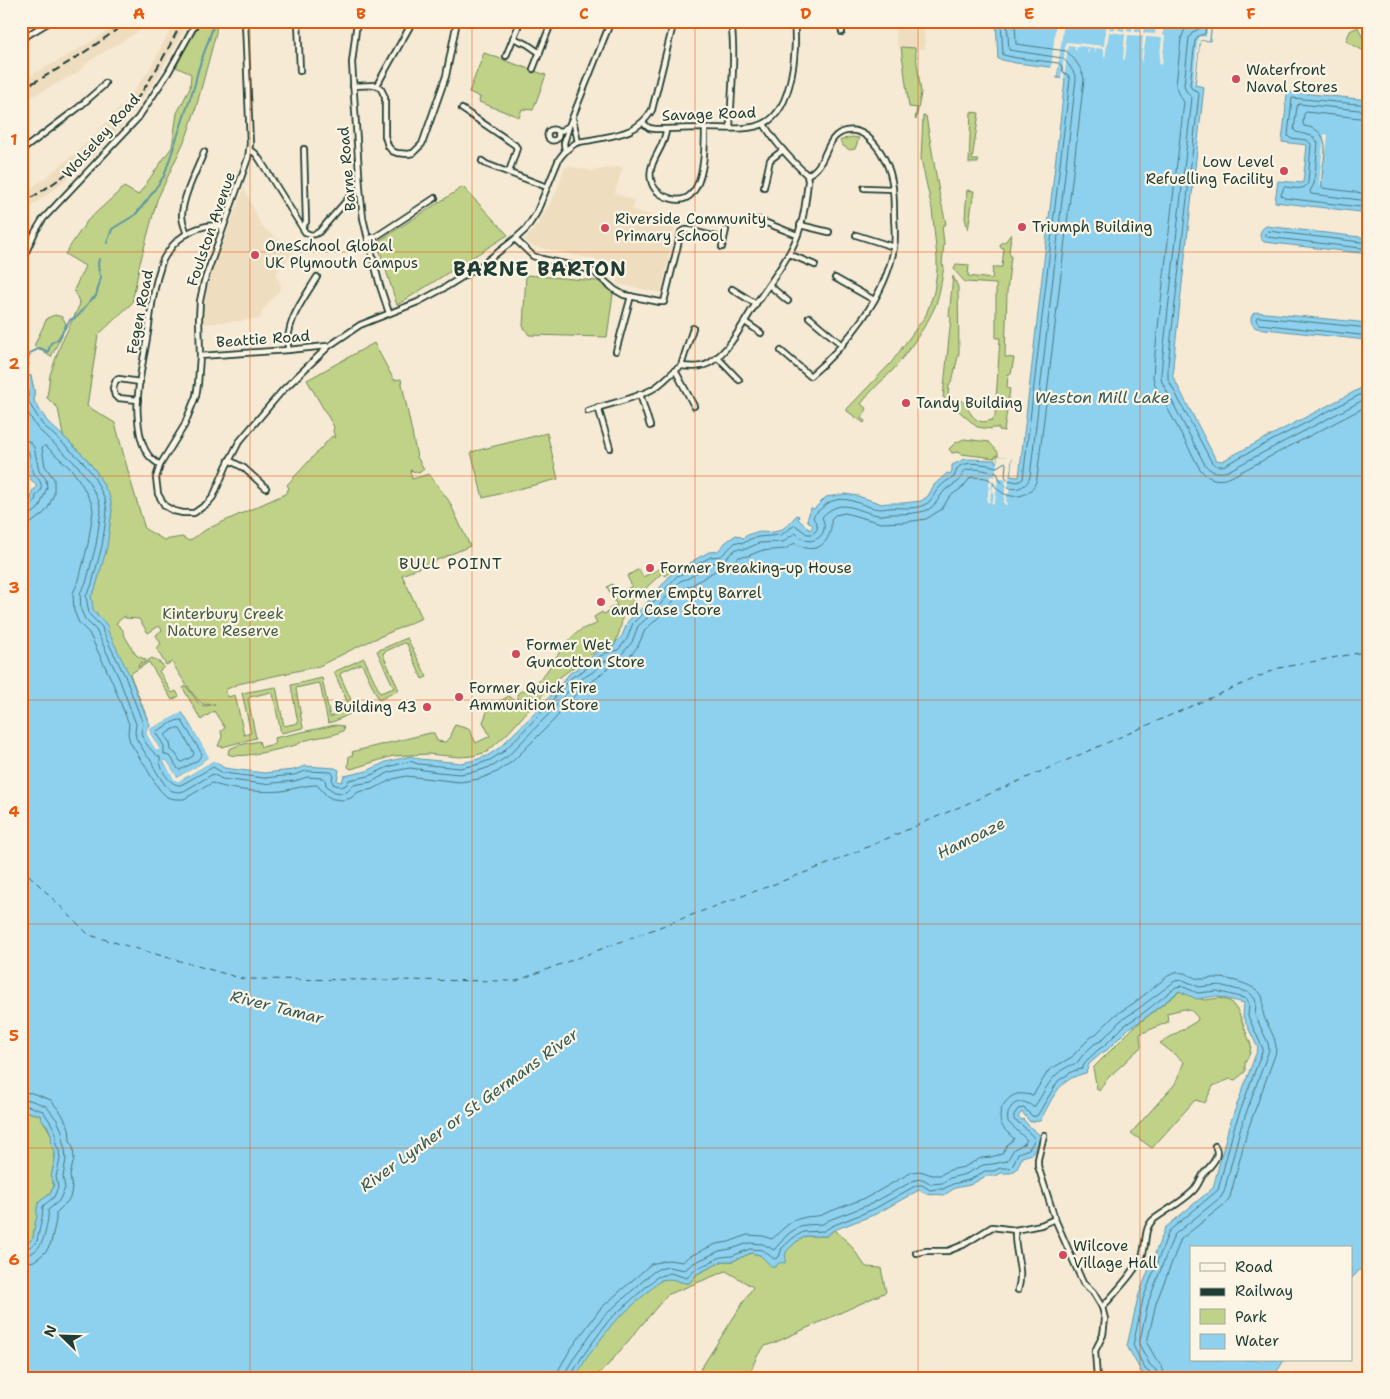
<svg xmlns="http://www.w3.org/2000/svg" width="1390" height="1399" font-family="'Shantell Sans',sans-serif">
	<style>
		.built { fill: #efddc0 }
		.green { fill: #bfd287; stroke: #6f885e }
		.water { fill: #8dd1ef; stroke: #6196a4 }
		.pier { fill: #f6ead4 }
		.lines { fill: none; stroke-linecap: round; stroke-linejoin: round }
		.shore { stroke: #4b787f; stroke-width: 1 }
		.stream { stroke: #6196a4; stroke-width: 2 }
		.ferry { stroke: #355b59; stroke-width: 1; stroke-dasharray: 6 5; stroke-linecap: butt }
		.street-casing { stroke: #1f3d34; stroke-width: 8 }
		.street { stroke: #fcf5e5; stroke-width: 4.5 }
		.rail { stroke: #1f3d34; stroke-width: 2; stroke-dasharray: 8 4; stroke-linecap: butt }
		.grid { fill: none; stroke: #e8590c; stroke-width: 1; stroke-opacity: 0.55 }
		.poi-dot { fill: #d1495b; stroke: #fcf5e5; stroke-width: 2 }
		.labels { text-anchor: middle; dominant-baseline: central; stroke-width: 4.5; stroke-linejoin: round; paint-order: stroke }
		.poi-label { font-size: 15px; fill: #1f3d34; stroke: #fcf5e5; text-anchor: start }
		.street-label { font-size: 15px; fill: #1f3d34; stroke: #fcf5e5 }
		.park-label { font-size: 15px; fill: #3f5b45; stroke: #fcf5e5 }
		.water-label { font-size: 16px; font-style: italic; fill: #355b59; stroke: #fcf5e5 }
		.neighbourhood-label { font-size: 16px; letter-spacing: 1px; fill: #1f3d34; stroke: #fcf5e5 }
		.district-label { font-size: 20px; font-weight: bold; letter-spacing: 1px; fill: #1f3d34; stroke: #fcf5e5 }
		.neatline { fill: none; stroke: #e8590c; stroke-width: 2 }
		.grid-label { font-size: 16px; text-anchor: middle; font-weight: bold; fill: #e8590c }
	</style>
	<rect width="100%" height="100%" fill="#f6ead4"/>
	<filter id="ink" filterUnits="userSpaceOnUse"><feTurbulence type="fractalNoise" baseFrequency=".02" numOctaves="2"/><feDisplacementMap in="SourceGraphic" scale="10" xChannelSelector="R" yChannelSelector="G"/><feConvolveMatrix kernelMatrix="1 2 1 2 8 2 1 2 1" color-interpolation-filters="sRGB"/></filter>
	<g filter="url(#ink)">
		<g class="built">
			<path d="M119,21H156L91,60L77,73L39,93L21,101V80L54,63L99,37Z"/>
			<path d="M175,21H189L177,44L151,87L119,129L91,158L53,190L21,214V194L43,180L87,143L127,100L149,70Z"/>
			<path d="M893,21H924L925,49L898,47Z"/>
			<path d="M568,166L592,171L623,166L615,193L635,201L632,210L676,222L661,293L617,284L620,267L616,266V264L532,246L525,240L537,225L556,193L564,169Z"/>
			<path d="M244,188L261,225L293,253L277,272V277L282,287L262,311L260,319L202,324L206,292L210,277Z"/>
		</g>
		<g class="green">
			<path d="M199,21H217L216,33L196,108L187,135L157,200L140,263L132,303L98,335L87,406L115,423L131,482L145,529L164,540L182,537L189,541L207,529L285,494L289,488L287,485L332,436L335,438L333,431L334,427L307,380L374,343L394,380L401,379L417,457L424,469L419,473L410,470L412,479L429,474L449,501L470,546L402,575L422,618L359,646L319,666L238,684L225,690L228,697L235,695L244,735L251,733L242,693L276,687L284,726L298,723L291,685L322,678L330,717L350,708L334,672L364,658L380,693L394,688L377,651L407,638L427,677L422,679L407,644L404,643L384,652L383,655L399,690L379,700L362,664H360L341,673L340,675L356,711L335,721L328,723L320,684L318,683L296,688V689L303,728L281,733L273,694L271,692L250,697L248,699L256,738L222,747L218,746L222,737L221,731L225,728L214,711L201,720L183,688L186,686L200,705L206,706L215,704C212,704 207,705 203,704C197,702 176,670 172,662L166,665L156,648L161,644L156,635L162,630L159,626L148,633L139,619L125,618V616L116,623L123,630V633L136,655L146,660L139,664L138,667L152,658L162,664L164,667L159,671L172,693L176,691L179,696L172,700L149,662L130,674L150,726L21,520L40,507L26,371L27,375L31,376L34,390V421L108,537L112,510L97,473L86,458L63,436L58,408L47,398L50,375L60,346L80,304L74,290L85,266L65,254L87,221L124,187L138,195L172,147L177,113L190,88L191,74L176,67Z"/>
			<path d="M1358,27L1368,50L1364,51L1346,41L1350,31Z"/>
			<path d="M901,47L915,48L921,93L916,120L915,119L917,108L909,107Z"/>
			<path d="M484,53L546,75L533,110L522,109L519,117L479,102L480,97L469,92Z"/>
			<path d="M971,112L979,113L972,160H978V163H969Z"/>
			<path d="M923,116H926L939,192L946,224L942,226L944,243L942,265L944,266C942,279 940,292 936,304C929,323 906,354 893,370C882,381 870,391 861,404L867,409L861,418L865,421L864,423L847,411V409L891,363L926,315L934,292L937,270V258L932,209L921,159Z"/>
			<path d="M852,137L859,138L855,149L850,150L843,146L840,141L844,139Z"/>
			<path d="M463,187L508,235L397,305L377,242Z"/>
			<path d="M967,190L974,191L968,230L965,218Z"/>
			<path d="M1011,234L1009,253L1011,256L1007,292L1005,357L1014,358L1011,374H1008L1007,388L1010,389L1004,431L999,430V428H991V429L977,427L943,397L951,318L949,316L953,276L958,287L959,352L953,378L949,386L948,396L952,399C971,394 966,430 992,420L995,416L1000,338H996V284L965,282L954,270L956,264L969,265L968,276L992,279L993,267H1002L1004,248L1000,247L1001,243L1006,241Z"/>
			<path d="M526,275L598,281L613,294L607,337L529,335L523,326Z"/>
			<path d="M55,315L62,317L66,323L62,335L51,357L34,346L47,318Z"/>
			<path d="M547,433L558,479L483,498L471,452Z"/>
			<path d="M964,439L989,442L998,452V456H995V458L961,454L959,452L952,453L949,449L955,443Z"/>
			<path d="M664,563L666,568L672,569L666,576L662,573L647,587L622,613C623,624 618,636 614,646L608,645L600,648L556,680L507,734L487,752L472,756L460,757L428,754L393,756L351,769L348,767L349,756L353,755L352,752L355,751L430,733H434L437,741L445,742L451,737L452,730L455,725L469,729L476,743L490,736L483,722L489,707L509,696L513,699L515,703L518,701L517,694L521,691C540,692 556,652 570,639C574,635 581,629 587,627C591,626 593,626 597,623L594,617L602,612L604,614L610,611L609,609L617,605L607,587L612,584L618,594L632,586L627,576L639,569L643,577L661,568V565Z"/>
			<path d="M335,725L343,726L344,730C334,737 318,736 307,740C303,741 300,743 296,745C284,748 238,760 228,754L229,749L239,745L259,741L261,747L275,744L274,738Z"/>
			<path d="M1180,991L1204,1000L1219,998L1230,1001L1238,1011L1251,1045L1250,1053L1245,1063V1072L1235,1080L1230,1079L1213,1086L1205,1103L1195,1100L1152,1148L1131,1133L1175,1084L1184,1062L1160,1043L1197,1021L1198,1018L1192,1011L1184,1009L1167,1013L1168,1022L1140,1034L1141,1047L1108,1078L1099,1091L1097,1089L1093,1068L1134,1027Z"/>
			<path d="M21,1107L23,1111L40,1115L51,1134L55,1159L51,1177L54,1186L50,1194L39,1202L37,1208L38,1217L35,1224L33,1238L30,1241L22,1245L21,1259Z"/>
			<path d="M834,1230L849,1243L866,1267L881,1268L886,1292L774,1343L765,1346L757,1356L748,1378H695L753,1287L726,1271L667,1295L608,1365L594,1378H520L654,1286C670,1271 673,1283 689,1283L697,1274L723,1261H733L751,1253L760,1255L772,1267L781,1262L786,1252L796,1242L806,1236H826Z"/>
		</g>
		<g class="water">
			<path d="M996,21H1049L1052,23L1058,21H1212L1210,41L1200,40L1195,85L1204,87L1173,365L1174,366L1173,375H1172L1216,460L1222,461L1369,384V1260L1351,1279V1248H1191V1360H1284L1273,1378H1149L1142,1373L1127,1346L1138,1297L1165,1228L1213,1188L1229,1126L1258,1048L1243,1017L1244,1003L1216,996L1197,999L1179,991L1145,1018L1128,1029L1107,1050L1102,1053L1089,1064L1086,1073C1058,1079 1053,1098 1040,1121L1030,1122L1022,1112L1018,1117L1022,1120L1023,1119L1029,1126L1042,1137L1032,1154L1022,1157L1017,1169L1011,1173H1001L996,1176H986L970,1185L955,1188L944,1195C932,1193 931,1198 919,1190L876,1214L834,1230L826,1236H806L796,1242L786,1252L785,1263C780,1262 778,1263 775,1267H772L760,1255L751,1253L733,1261H723L697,1274L689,1283C677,1283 676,1277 661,1280L613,1323L586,1359L575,1378H21L22,1247V1245L30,1241L33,1238L35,1224L37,1217V1208L39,1202L50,1194L54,1186L51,1177L55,1159V1151L52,1147L51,1134L47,1125L41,1120L40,1115L23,1111L21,1107V507L31,500L32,491L36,488V484C34,482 31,481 30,478C25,471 24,454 21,445V369L28,362L29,364L26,371L27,375L31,376L34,390V401L47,421L86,458L97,473L110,497L112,510L107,547L95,590L91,596C93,602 92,607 94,612L97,613V616L100,617L109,628L107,629L129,674L150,726L147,728L146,733L159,748L150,733V729L182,712L210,757L203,761L204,763L178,777H177L167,761H164V762L179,781L213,761H215L224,768L264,773L294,770L305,766L335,768L339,770L337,781L342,782L344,776L367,771L386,762L411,756L419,759L461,763L475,760L487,756L499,748L540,708L570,673L586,663L594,654L605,648L614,646L616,642L622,636L628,621L645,605L674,571L683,568L696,559L709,552L718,551L726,542L736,535L743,538C756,528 765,535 778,531C785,529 792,520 797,515L799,516L798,519L810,530L813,526L807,520L811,508L814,509L826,497L845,494L858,496L882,504L888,503H904L921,501L928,496L934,485L947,473L950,474L952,471V465L965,459L995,460V462H997L998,456L1012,458L1010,476L1019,477L1065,79L1057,78L1058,68L1016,63L998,59Z"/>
			<path d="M1291,92L1369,100V213L1275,202L1278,181L1303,183L1307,145L1282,142L1286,107L1285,104L1286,103L1287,94Z"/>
			<path d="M1266,226L1369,238V254L1264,242C1258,237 1259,230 1266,226Z"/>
			<path d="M1255,312L1369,323V344L1368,341L1366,340L1256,328C1250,324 1249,317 1255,312Z"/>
		</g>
		<g class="pier">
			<path d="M1056,21H1064L1057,76H1055V70H1051Z"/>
			<path d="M1107,21H1110L1109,29L1115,30L1117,22L1118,23V30L1124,31L1125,24H1127V31L1132,32L1133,24H1135V32H1140V26H1144L1143,33L1155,34L1156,28H1163V35L1165,36L1162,64L1160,65L1159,63L1162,38L1146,37L1142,62L1141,61L1143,36L1128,35L1125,59L1123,60L1125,34L1109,32L1105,58L1104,57V49L1096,48L1095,54L1094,48L1090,47L1088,53H1087L1088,47L1077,46L1075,52V46L1068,45L1064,79H1061L1066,42L1104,46Z"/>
			<path d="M1208,21H1211L1209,40H1200L1194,85L1193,84L1198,36L1206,37L1207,29L1198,27L1197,25L1206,26L1208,25Z"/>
			<path d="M1324,134L1328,135L1322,185H1319Z"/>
			<path d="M998,456L1012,457L1008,487L1010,488L1009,493L1007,494L1006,501L1008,504L1005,505L1004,502L1006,479L998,478L995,501L993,504L991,502L993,500L994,492L992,491L993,486H994L995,483H992L990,501L987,503L990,476L995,477Z"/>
			<path d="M182,709L212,758L218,761L216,762L213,761L179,781H177L174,779L164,761H167L177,777H178L203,763V761L209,757L183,712L150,729V733L159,748V750H156L146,733L147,728L150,726Z"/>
		</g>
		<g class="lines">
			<g class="shore">
				<path d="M1193,21L1184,31L1181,39L1176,85L1178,93L1184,102L1154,362L1153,377L1155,385L1200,469C1208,480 1219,482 1231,477L1369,405"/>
				<path d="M1201,21L1200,28L1193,32L1189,38L1184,85L1186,91L1192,98L1162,363C1162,369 1160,376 1162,382L1205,465C1211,472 1219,474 1228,471L1369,397"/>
				<path d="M1207,21L1205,34L1198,36L1195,41L1190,85L1192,89L1197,91L1199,94L1168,364V379L1211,461C1214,466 1219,467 1225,465L1369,390"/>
				<path d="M1369,105L1292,98L1288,136L1290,138L1307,140L1311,144L1308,183C1304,192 1292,187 1284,187L1281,195L1284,198L1369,208"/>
				<path d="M1369,111L1299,104L1297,106L1294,130L1296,132L1312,136L1318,143L1314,184L1310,191L1311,194L1369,201"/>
				<path d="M1369,119L1306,112L1304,114L1303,123L1304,126C1339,131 1319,165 1322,188L1369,194"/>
				<path d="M1369,243L1268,231L1265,234L1267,237L1369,249"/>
				<path d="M1369,328L1260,317H1257L1256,319L1257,322L1259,324L1369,336"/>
				<path d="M21,372L27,381L29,403L42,424L82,461L93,475L105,499L107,511L102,546L91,587L86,596L89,614L102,627L103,632L125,676L143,724C143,725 141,732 141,732C142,740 153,754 160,757C159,768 169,786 181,785L213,767L223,773L264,778L294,775L306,771L331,772L333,774L332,780L333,784L342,787L346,785L349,780L369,776L388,767L410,761L418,764L460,768L476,765L490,760L503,752L543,711L572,677L589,667L597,658L606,653L618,650L627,639L633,623L648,608L677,576L686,573L699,563L711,557L721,556L736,542L744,543L750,539L758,537L781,535L795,525L807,534H812C820,529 818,525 813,518C814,513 819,511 823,507C843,489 861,508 881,509C882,509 888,508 889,508C900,507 913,510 924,505C932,502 933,494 939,488C943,483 948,480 954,477C955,474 956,472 957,469C963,459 988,465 997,467L1005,462L1006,464L1005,475L1007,480L1018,482L1023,479L1070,79L1068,75L1063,72L1062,67L1059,63L1017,58L1003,55L1001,21"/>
				<path d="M21,386L24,406L37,428L77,465L87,479L99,501L101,511L96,545L86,583L80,593L81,610L85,619L96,630L119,678L136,724L135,732L136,738L147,756L152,761L154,768L165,785L172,791L179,792L184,791L213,774L222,779L263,784L295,781L307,777L323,778L325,779L326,785L330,789L335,792L342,793L348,791L353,785L371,782L390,772L404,769L410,768L438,772L460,774L478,771L493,766L508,756L548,715L576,682L593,672L601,663L609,659L618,657L622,654L632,642L638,626L653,613L680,581L689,578L702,569L712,563L723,561L736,549H746L759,543L783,542L795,533C798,535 801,538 805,540C813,543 823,537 824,529C825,524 823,520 822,517C842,496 855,511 878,515C882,516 886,514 890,514C900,514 910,514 920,512C935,510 937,499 945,490C949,487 954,485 958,482C962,478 962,471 967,470C977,467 988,472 997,473C999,477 1000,481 1003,484C1012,493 1027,488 1030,477L1076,79C1075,73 1067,61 1062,58L1009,50L1007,21"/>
				<path d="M21,440L29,441L34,447L38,466L39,471L46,479L47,488L39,508L29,516L21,517"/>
				<path d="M21,446C34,448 28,466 34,474C36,478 40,479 41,484C42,489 40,492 36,495C36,503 30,510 21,511"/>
				<path d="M21,525L31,523L43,514L48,508L54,494V479L45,466L42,448L44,446H46L72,470L81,483L92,504L93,511L88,544L79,580L73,593L74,611L79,623L89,633L112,681L129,724L128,734L130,742L141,760L145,765L148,771L159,789L167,797L175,799H184L212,783C228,790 264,793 282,791C294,789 305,785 317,785L327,796L333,799L343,800L351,798L358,792L373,789L393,779L406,776L460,782L479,779L497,772L513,761L554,720L581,688L597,678L606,669L612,666L622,663L627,660L638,646L645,630L658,618L685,588L692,585L715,571L727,568L739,557L748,556L760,551L785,549L795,543C798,545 802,547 806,548C824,552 833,534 831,519L835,515L845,513L881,523L906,522L926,519L942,509L949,497L963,487L971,477C976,478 985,476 990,480C994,482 995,488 1000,491C1014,502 1034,495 1037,478L1084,79C1083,70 1073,56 1066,51L1016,44L1015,21"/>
				<path d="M180,720L182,721L202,754L198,760L180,770L178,769L171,757L164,754V746L156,733L157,731L173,722Z"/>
				<path d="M176,728L180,729L194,753L193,756L182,762L180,761L176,754L171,750L170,743L165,736L166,734Z"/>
				<path d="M21,1092L32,1093L51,1100L62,1114L69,1128L70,1140L73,1147L74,1158L70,1176L72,1188L70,1198L66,1203L56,1213V1220L51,1243L47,1250L41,1256L34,1261L21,1264"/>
				<path d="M21,1099L30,1100L46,1106L57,1120L62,1131L63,1143L65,1149L66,1159L63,1177L65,1188L59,1201L48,1210C49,1217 47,1222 46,1229C43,1244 37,1255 21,1256"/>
				<path d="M21,1106H28L43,1111L51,1123L56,1133V1145L59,1150L60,1159L56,1177L58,1187L54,1197L43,1206L42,1218L37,1241L32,1246L21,1250"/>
				<path d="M558,1378L559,1369L570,1350L600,1309L651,1264L668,1260L683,1262L688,1257L716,1244L729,1242L747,1235L763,1236L772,1239C781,1231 790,1220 802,1218C812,1215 817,1218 826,1213L868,1197L912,1172L920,1171L932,1175H940L950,1170L964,1167L981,1158L991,1157L1002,1154L1007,1145L1014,1139C1011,1135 1006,1132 1003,1127C995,1115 1004,1098 1017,1094C1023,1093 1028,1095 1033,1095L1049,1070L1072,1057L1077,1051L1090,1038L1096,1034L1115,1015L1134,1003L1168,976C1184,967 1188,978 1201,979C1206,980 1212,977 1217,978C1229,978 1257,985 1262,996C1265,1004 1261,1011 1265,1019C1270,1030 1279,1042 1275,1055L1247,1132L1230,1197L1226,1203L1181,1239L1156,1303L1147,1343L1156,1359L1162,1367L1165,1378"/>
				<path d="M565,1378L566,1371L577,1353L604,1316L653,1272L658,1269L669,1267L685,1270L692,1264L719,1251L731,1249L749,1243L763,1244L774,1250L788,1234L800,1226L806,1225L823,1224L829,1220L871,1204L915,1180L923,1179L931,1184L942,1183L950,1178L966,1174L983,1165L993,1164L1007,1161L1014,1149L1024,1144L1027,1140L1008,1122C1005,1106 1020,1095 1033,1107L1035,1106C1048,1086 1052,1071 1077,1063L1082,1056L1094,1044L1101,1041L1120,1021L1138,1009L1175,981L1183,980L1199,987L1219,985L1247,992L1251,994L1255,999L1256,1004L1255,1015L1268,1043L1269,1050L1240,1130L1224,1192L1221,1197L1174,1235L1149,1300L1139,1344L1150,1365L1156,1370L1157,1378"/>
				<path d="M571,1378L572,1374L582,1357L609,1320L657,1277L670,1273L687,1278L694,1270L721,1257L732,1256L750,1249L763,1250L774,1259L779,1257L782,1248L793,1238L803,1232L824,1231L832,1226L874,1209L917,1185H922L930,1190L937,1189H943L953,1184L969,1180L985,1171H994L1000,1168H1010L1013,1165L1018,1153L1029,1149L1035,1139L1022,1125L1014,1120V1115L1018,1109L1024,1108L1032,1116H1037L1058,1081L1073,1071L1082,1069L1086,1061L1099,1049L1104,1046L1125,1025L1142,1014L1176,987L1181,986L1198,993L1217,991L1247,999L1249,1004L1248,1016L1263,1049L1234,1128L1218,1190L1169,1231L1143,1299L1133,1345L1145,1369L1150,1373L1151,1378"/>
			</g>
			<g class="stream">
				<path d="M107,243L112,229L135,215L148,199L164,176L195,84C198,62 210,43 214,21"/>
				<path d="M27,363L30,353L40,348L48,352L51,343L58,339L70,320L78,316L90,301L96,296L101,277L99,272L98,264L99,259"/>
			</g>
			<path class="ferry" d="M21,867L89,935L243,979L516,981L833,862L1279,668L1369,651"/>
			<g class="street-casing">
				<g id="street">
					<path d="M245,21L250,144L248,158L204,282L200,301L199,319L200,356L198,384L196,396L184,426L160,465L156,478L158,494L165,506L174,511L183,513H194L208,503L213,497L226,467L239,442L282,391L329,346L360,325L418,302L446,287L483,264L515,239L526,229L536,214L559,159C564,152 569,147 576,143C581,141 586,141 591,140C616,135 638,134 652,110L674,21"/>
					<path d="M298,21L300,71"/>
					<path d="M357,21L352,63L360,189L363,218L368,239L380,286L389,313"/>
					<path d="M840,21L842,32"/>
					<path d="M513,38L527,44L540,53"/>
					<path d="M21,39L51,21"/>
					<path d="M506,56L518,27"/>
					<path d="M533,69L552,21"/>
					<path d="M377,85L413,21"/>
					<path d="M353,86L377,85L381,89L385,97V136L388,146L392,151L397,153L408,154L413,153L422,144L446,76L457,21"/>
					<path d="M462,109L515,145L517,148L509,172"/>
					<path d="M573,119L578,142"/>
					<path d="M643,123L649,128L655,129C673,129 690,128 708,128C724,128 751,131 765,123C793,109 797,49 794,21"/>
					<path d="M730,128C731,94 736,54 731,21"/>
					<path d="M666,129C666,147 647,161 651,180C653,190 660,195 669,198C705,211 705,149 705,128"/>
					<circle cx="553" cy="135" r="5.5"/>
					<path d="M558,133L569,126"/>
					<path d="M249,150L255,153L260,160L305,232C311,236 314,235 319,232L355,191L360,189"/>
					<path d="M21,151L78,108L103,86L105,83"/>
					<path d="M565,151L564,143L569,126L611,21"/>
					<path d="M482,161L486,164L547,187"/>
					<path d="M764,187L770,160L783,150"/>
					<path d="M864,188L893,189"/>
					<path d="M759,220L797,235"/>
					<path d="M800,225L829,232"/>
					<path d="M303,226L306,222L304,149"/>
					<path d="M187,234C185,228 182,222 182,215C183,195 197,170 204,152"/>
					<path d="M856,235L894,247"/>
					<path d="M368,239L377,236L435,198"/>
					<path d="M515,239L533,256L542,259L587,269L594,272L615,290L624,295L660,302H664L681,232L685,230H688L724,239"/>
					<path d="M722,247L726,230"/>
					<path d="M789,254L815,265"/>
					<path d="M21,263L35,232L43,219L138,118L168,73L197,21"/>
					<path d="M835,278L874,300"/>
					<path d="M769,285L788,301"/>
					<path d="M732,289L756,304"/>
					<path d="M809,317L842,345"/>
					<path d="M745,322L761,333"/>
					<path d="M288,350C286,320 302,302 317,277"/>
					<path d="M616,351L631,296"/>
					<path d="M781,351L810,376C846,346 887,295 894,247C896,236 894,225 894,213C894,190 893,171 880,151C872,140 862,128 846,131C824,135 828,167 807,175"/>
					<path d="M200,356L288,350L327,346"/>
					<path d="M717,357L739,380"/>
					<path d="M681,366L693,328"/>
					<path d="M675,370L694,406"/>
					<path d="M640,394L650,426"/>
					<path d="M138,400L118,398L115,396L113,388L116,380L119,379L140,382"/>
					<path d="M598,407L610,448"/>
					<path d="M588,411C608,404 631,400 651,390C663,384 670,373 681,366C691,367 702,368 711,362C729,351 744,322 755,305C770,283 787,261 797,237C804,219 806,199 808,181L807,175C791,160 775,143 764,124"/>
					<path d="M229,460L244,468L266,488"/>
					<path d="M160,465C157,463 154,461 151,458C142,449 139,432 138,419C135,393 144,358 148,332C151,312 153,288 160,269C161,263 164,257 168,252C178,235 204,221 223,227"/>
					<path d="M1044,1135L1038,1159V1166L1055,1219L1083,1283L1093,1292L1102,1307L1105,1319L1103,1335L1095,1351L1097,1378"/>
					<path d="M1015,1230C1015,1235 1015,1241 1016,1246C1018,1262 1023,1273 1018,1290"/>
					<path d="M916,1253L926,1251H948L963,1245L992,1227L1015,1230L1041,1225L1055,1219"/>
					<path d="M1102,1307L1107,1302C1119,1288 1134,1273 1142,1256C1147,1245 1143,1229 1153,1220C1166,1210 1181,1203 1193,1191C1199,1185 1200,1178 1205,1172C1212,1164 1221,1156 1215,1146"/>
				</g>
			</g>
			<use href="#street" class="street"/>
			<g class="rail">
				<path d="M21,89C59,70 94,47 128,21"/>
				<path d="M21,204C41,192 61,179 78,164C123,126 157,74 182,21"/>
			</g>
		</g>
	</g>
	<path class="grid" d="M250,21V1378M472,21V1378M695,21V1378M918,21V1378M1140,21V1378M21,252H1369M21,476H1369M21,700H1369M21,924H1369M21,1148H1369"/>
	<g class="poi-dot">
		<circle cx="1236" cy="79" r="5"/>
		<circle cx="1284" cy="171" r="5"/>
		<circle cx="1022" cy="227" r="5"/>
		<circle cx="605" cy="228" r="5"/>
		<circle cx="255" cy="255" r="5"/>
		<circle cx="906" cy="403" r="5"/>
		<circle cx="650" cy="568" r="5"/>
		<circle cx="601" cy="602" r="5"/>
		<circle cx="516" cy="654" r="5"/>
		<circle cx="459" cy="697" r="5"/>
		<circle cx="427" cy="707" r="5"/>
		<circle cx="1063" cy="1255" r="5"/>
	</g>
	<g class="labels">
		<g class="poi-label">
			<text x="1246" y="70">Waterfront<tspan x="1246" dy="17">Naval Stores</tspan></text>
			<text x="1274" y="162" text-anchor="end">Low Level<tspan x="1274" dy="17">Refuelling Facility</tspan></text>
			<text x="615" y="219">Riverside Community<tspan x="615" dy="17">Primary School</tspan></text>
			<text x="1032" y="227">Triumph Building</text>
			<text x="265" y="246">OneSchool Global<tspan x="265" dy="17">UK Plymouth Campus</tspan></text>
			<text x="916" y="403">Tandy Building</text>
			<text x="660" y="568">Former Breaking-up House</text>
			<text x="611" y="593">Former Empty Barrel<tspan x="611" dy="17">and Case Store</tspan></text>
			<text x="526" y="645">Former Wet<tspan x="526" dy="17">Guncotton Store</tspan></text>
			<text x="469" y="688">Former Quick Fire<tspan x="469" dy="17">Ammunition Store</tspan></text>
			<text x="417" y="707" text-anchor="end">Building 43</text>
			<text x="1073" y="1246">Wilcove<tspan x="1073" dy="17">Village Hall</tspan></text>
		</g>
		<g class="street-label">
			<text transform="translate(709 114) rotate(-2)">Savage Road</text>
			<text transform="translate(101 136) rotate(-48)">Wolseley Road</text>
			<text transform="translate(347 169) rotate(-95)">Barne Road</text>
			<text transform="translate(211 229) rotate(-71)">Foulston Avenue</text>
			<text transform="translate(140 312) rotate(-79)">Fegen Road</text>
			<text transform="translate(263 339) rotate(-4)">Beattie Road</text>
		</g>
		<g class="park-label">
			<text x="223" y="614">Kinterbury Creek<tspan x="223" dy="17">Nature Reserve</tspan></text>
		</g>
		<g class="water-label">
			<text x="1102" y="397">Weston Mill Lake</text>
			<text transform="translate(971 838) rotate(-26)">Hamoaze</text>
			<text transform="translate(277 1007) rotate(14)">River Tamar</text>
			<text transform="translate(469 1110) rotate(-36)">River Lynher or St Germans River</text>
		</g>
		<g class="neighbourhood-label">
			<text x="451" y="563">BULL POINT</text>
		</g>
		<g class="district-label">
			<text x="540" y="269">BARNE BARTON</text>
		</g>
	</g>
	<rect width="1390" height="1399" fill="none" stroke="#fcf5e5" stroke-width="55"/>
	<rect x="1190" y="1246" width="162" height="115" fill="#fcf5e5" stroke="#a4ab9e"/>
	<rect x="1200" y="1263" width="25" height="8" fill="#fcf5e5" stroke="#a4ab9e"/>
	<text x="1235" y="1272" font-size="15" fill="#1f3d34">Road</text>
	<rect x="1200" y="1288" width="25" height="8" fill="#1f3d34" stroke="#a4ab9e"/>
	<text x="1235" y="1296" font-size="15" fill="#1f3d34">Railway</text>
	<rect x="1200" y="1309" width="25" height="15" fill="#bfd287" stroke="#a4ab9e"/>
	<text x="1235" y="1322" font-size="15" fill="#1f3d34">Park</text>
	<rect x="1200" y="1334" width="25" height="15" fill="#8dd1ef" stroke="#a4ab9e"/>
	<text x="1235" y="1346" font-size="15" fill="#1f3d34">Water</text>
	<g transform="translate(62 1336) rotate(293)" stroke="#fcf5e5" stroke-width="4" paint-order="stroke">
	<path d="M0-4L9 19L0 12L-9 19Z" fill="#1f3d34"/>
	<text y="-8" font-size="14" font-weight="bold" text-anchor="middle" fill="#1f3d34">N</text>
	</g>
	<rect x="28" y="28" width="1334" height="1344" class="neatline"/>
	<g class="grid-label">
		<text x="139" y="19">A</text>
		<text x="361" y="19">B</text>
		<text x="584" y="19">C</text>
		<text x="806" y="19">D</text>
		<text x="1029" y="19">E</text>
		<text x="1251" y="19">F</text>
		<text x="14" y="145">1</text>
		<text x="14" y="369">2</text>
		<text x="14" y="593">3</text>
		<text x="14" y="817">4</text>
		<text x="14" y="1041">5</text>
		<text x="14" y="1265">6</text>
	</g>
</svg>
